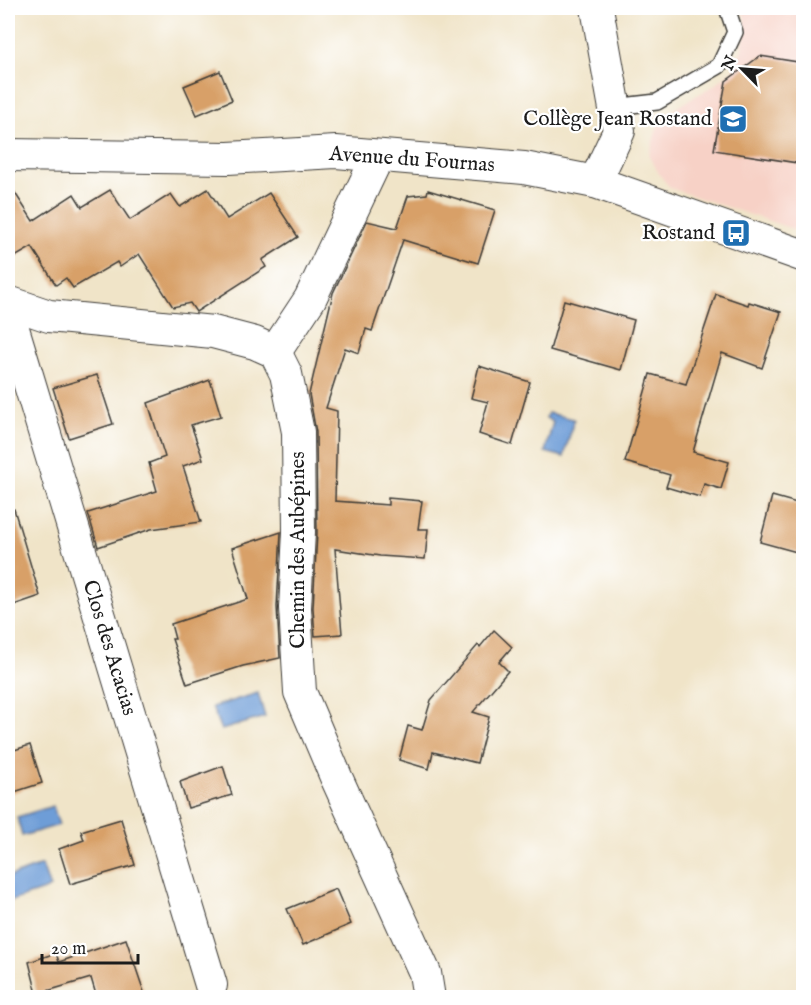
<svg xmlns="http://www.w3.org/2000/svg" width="811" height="1005" font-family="'IM FELL English',serif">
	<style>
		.built { fill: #f7d1c6 }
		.water { fill: #6e9dd7; stroke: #455c7a; stroke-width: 1.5 }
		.building { fill: #d8a067 }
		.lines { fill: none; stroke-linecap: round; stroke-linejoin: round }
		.service-casing { stroke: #3c3a36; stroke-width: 18 }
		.minor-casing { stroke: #3c3a36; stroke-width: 34 }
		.service { stroke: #fff; stroke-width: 15 }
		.minor { stroke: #fff; stroke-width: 32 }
		.labels { text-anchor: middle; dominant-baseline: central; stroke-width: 4.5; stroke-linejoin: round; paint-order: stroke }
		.poi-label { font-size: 21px; fill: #1c1c1c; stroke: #fff; text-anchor: end }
		.street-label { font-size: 21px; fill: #1c1c1c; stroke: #fff }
	</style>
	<rect width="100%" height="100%" fill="#fff"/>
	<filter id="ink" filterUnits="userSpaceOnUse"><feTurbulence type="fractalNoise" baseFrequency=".0167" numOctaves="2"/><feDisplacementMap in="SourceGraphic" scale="12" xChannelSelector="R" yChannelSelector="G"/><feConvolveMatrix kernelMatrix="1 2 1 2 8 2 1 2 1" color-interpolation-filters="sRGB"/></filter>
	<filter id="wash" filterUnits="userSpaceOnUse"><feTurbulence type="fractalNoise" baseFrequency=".008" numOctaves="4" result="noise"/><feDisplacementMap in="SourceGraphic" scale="24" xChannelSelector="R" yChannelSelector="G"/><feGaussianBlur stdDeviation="1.35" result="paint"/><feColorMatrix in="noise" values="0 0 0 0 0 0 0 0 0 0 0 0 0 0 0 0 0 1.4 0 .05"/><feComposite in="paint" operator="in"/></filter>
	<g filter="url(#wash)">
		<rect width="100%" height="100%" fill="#f0e4c8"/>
		<path class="built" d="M742,8H803V229L796,230L670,188L659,174L649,155L658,125L668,113L713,86L732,71L743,47L745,20Z"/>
		<g class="water">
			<path d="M548,413L574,419L564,457L545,452L553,422L546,418Z"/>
			<path d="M258,693L265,717L221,730L212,707Z"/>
			<path d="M53,806L59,825L22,836L17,817Z"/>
			<path d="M42,865L50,888L8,902V877Z"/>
		</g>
		<g id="blocks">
			<g class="building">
				<path d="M760,56L804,63V164L714,150L726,81Z"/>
				<path d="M220,71L232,100L197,115L184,86Z"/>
				<path d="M8,182L33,221L74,194L82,207L110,190L130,220L171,194L180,207L208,189L227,219L269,193L298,237L262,260L266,267L196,312L190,303L173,307L139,254L120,267L117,262L73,288L66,278L56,285L32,247L8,261Z"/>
				<path d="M428,190L495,210L478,263L403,240L372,331L366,329L359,353L345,348L326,408L337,411L335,501L388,505V498L422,501L418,529H428L425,559L380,556L335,549L342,634L315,636L313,608L317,533L316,432L309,394L333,293L367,221L397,228L408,196L427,194Z"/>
				<path d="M716,294L748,305L749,302L781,312L762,368L722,353L693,452L729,462L721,489L704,484L700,497L666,487L670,475L625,462L650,374L686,384Z"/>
				<path d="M564,300L634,320L621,370L550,350Z"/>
				<path d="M479,366L530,382L512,445L479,434L488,402L471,398Z"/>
				<path d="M97,375L113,424L69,438L53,388Z"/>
				<path d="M210,380L221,416L191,425L203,459L183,466L201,522L151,529L98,547L88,513L157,491L149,463L165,457L148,403Z"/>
				<path d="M772,496L804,505V554L760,542Z"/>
				<path d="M14,509L40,596L8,607V510Z"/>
				<path d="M281,532L277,607L280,658L243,666L187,684L172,639H175L171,624L248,599L232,548Z"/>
				<path d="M494,630L512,647L499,662L508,671L473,712L489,717L477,763L433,752L429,769L399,760L408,726L422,730L431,700L478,645L480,647Z"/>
				<path d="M30,745L42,783L8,794V752Z"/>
				<path d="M223,766L232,795L188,808L180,782Z"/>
				<path d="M121,819L135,865L70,884L59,849L84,840L81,831Z"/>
				<path d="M336,889L351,924L303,945L287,909Z"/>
				<path d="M126,939L146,998H97L91,978L37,994L29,962L56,953L59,962Z"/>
			</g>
		</g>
	</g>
	<g filter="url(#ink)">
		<use href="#blocks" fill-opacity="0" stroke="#3c3a36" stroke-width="1.5"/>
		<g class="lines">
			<g class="service-casing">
				<path id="service" d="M614,107L657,102L719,66L735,32L727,8"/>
			</g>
			<g class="minor-casing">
				<g id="minor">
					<path d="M8,155L228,158L336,152L524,168L595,182L804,256"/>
					<path d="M595,182L619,131L597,8"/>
					<path d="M8,302L49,316L213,332L255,343L275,352L286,374L298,432L299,532L295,608L300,692L336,777L425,973L429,998"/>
					<path d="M8,312L211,985"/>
					<path d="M275,352L310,299L378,156"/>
				</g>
			</g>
			<use href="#service" class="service"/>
			<use href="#minor" class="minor"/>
		</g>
	</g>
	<defs>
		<g id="school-square" transform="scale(1.5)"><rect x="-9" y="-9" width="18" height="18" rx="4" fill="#1f6fb2" stroke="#fff"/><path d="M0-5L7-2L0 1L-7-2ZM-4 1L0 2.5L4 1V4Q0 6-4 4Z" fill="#fff"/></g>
		<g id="bus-square" transform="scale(1.5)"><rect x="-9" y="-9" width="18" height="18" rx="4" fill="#1f6fb2" stroke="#fff"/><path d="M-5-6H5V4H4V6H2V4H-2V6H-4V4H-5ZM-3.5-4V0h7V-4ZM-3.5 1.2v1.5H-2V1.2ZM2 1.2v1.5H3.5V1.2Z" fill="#fff"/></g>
	</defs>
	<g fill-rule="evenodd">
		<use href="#school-square" x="733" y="119"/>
		<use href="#bus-square" x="736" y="233"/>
	</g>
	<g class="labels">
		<g class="poi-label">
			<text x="712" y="119">Collège Jean Rostand</text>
			<text x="715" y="233">Rostand</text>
		</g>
		<g class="street-label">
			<text transform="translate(412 160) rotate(4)">Avenue du Fournas</text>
			<text transform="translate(298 550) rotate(-90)">Chemin des Aubépines</text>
			<text transform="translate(109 648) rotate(73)">Clos des Acacias</text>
		</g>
	</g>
	<rect width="811" height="1005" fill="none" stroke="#fff" stroke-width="30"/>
	<g transform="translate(742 69) rotate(295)" stroke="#ffffff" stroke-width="4.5" paint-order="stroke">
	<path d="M0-4.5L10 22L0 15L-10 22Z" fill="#1c1c1c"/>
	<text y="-9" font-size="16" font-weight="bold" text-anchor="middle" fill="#1c1c1c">N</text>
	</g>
	<path d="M42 954v9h96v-9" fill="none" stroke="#1c1c1c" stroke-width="3"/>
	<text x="51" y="954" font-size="18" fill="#1c1c1c" stroke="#ffffff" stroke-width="4.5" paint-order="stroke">20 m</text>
</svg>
